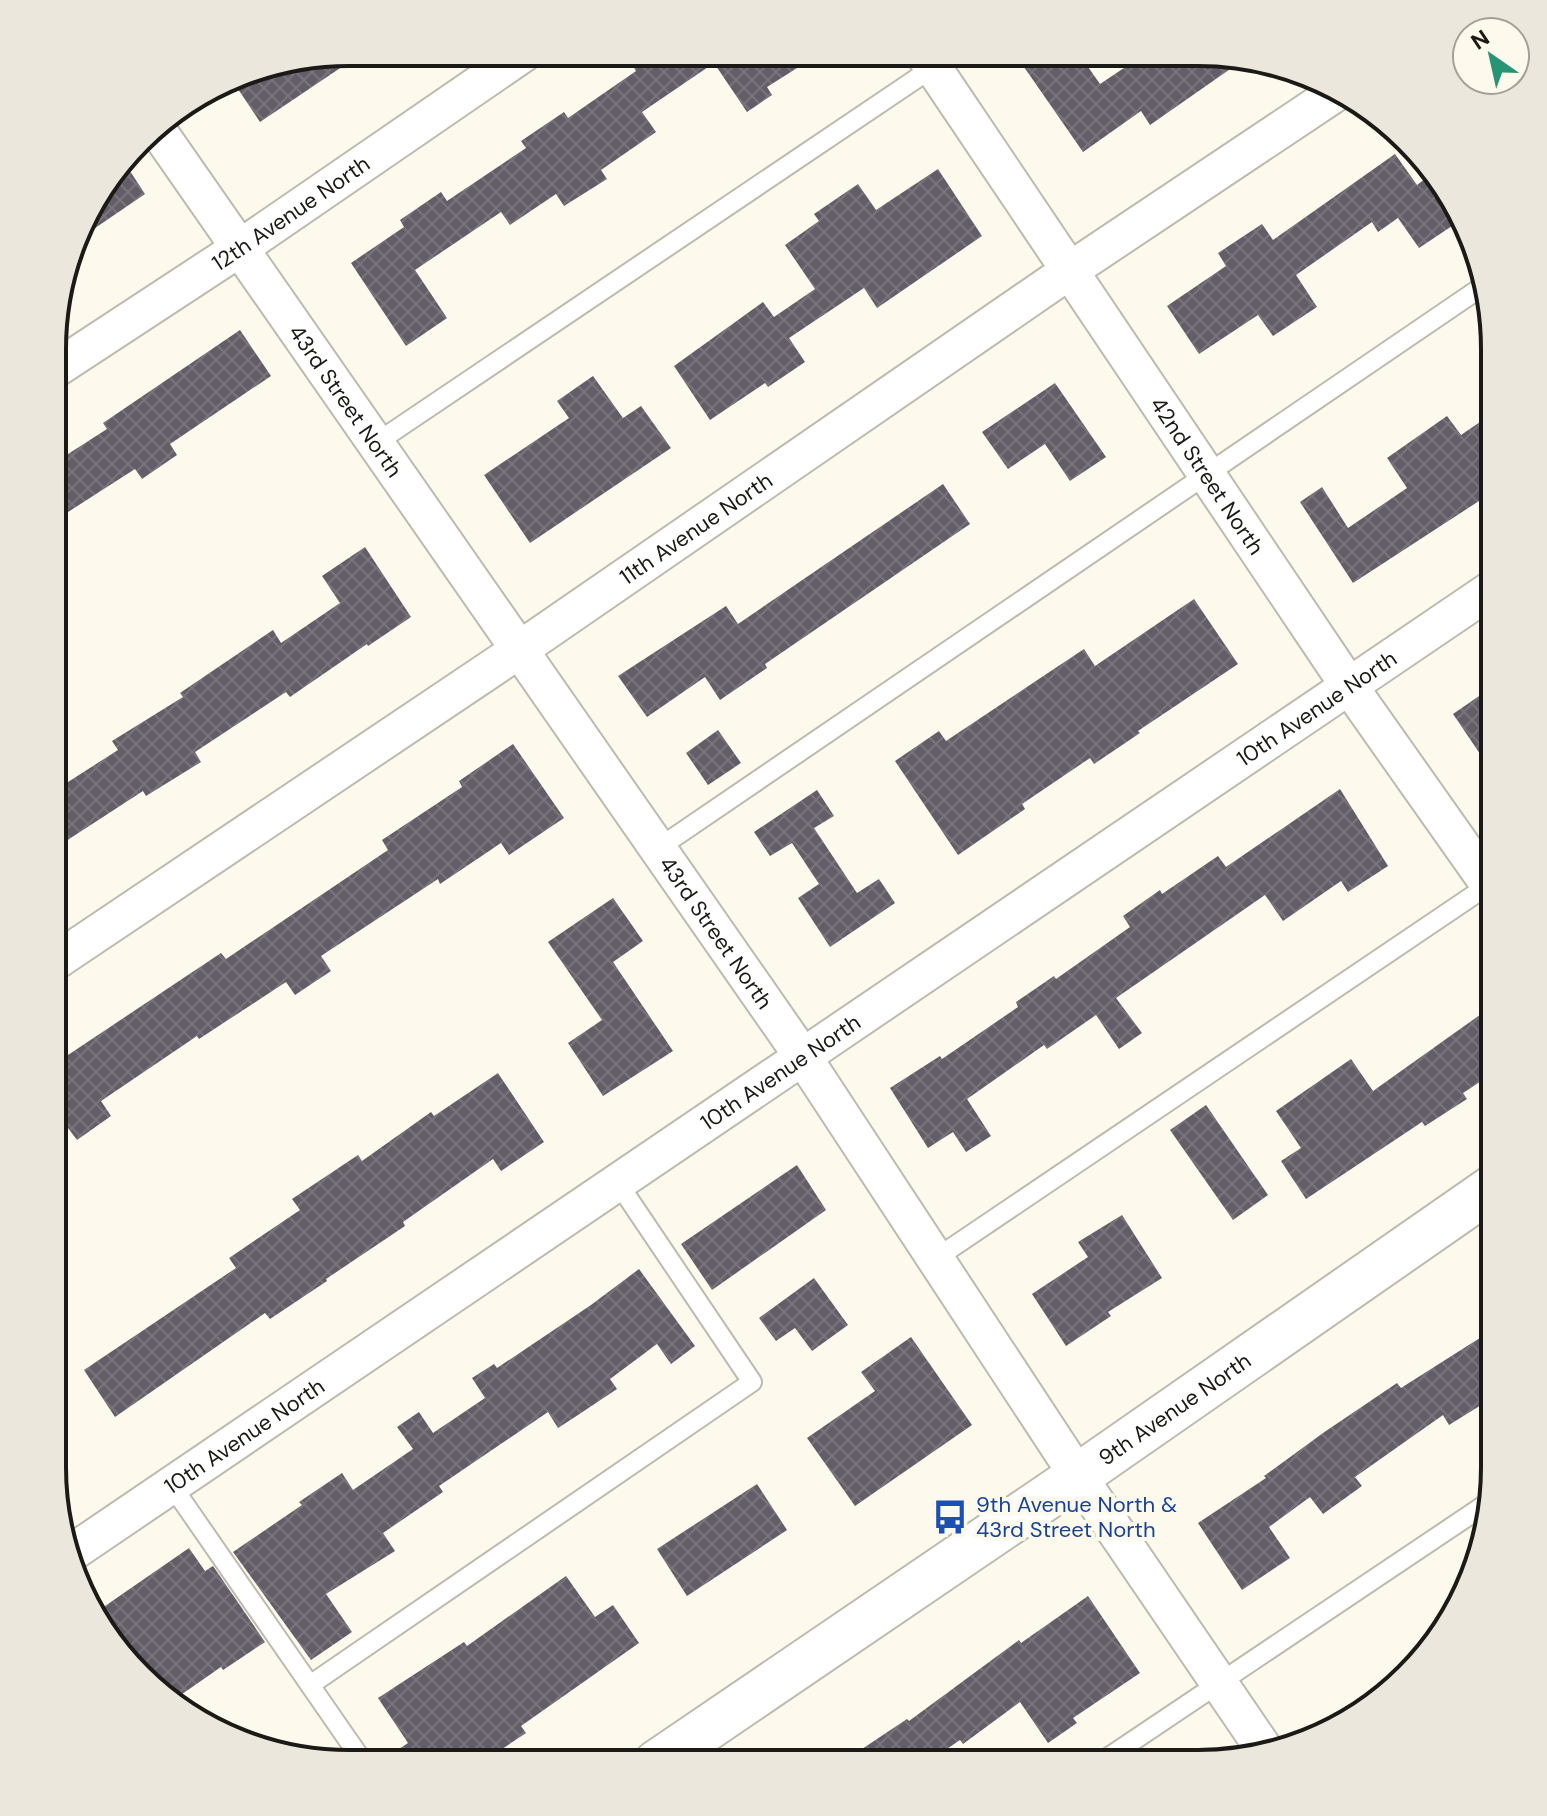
<svg xmlns="http://www.w3.org/2000/svg" width="1547" height="1816" font-family="'DM Sans',sans-serif">
	<style>
		.building { fill: url(#building-cross-hatch) }
		.lines { fill: none; stroke-linecap: round; stroke-linejoin: round }
		.lane-casing { stroke: #bebaae; stroke-width: 22 }
		.street-casing { stroke: #bebaae; stroke-width: 40 }
		.secondary-casing { stroke: #bebaae; stroke-width: 48 }
		.lane { stroke: #fff; stroke-width: 18 }
		.street { stroke: #fff; stroke-width: 36 }
		.secondary { stroke: #fff; stroke-width: 44 }
		.labels { text-anchor: middle; dominant-baseline: central; stroke-width: 8; stroke-linejoin: round; paint-order: stroke }
		.street-label { font-size: 22px; fill: #1c1a16; stroke: #fdf9ed }
		.transit-label { font-size: 22px; fill: #164399; stroke: #fdf9ed; text-anchor: start }
		.rim { fill: none; stroke: #1c1a16; stroke-width: 4 }
	</style>
	<defs>
		<pattern id="building-cross-hatch" width="8" height="8" patternUnits="userSpaceOnUse" patternTransform="scale(2)"><rect width="8" height="8" fill="#635d67"/><path d="M0 0l8 8M0 8l8-8" fill="none" stroke="#79747c"/></pattern>
	</defs>
	<rect width="100%" height="100%" fill="#fdf9ed"/>
	<g class="building">
		<path d="M349,52H364L260,122L232,80L253,68Z"/>
		<path d="M652,53H821L767,87L772,95L747,112L714,63L642,112L656,132L601,170L607,179L564,206L556,194L510,225L501,212L415,270L447,318L406,346L351,263L404,227L400,220L441,192L447,201L526,148L521,141L564,112L568,118L636,71L633,66Z"/>
		<path d="M1044,54H1079L1100,84L1145,54L1237,55L1246,58L1150,125L1141,111L1083,152L1024,67Z"/>
		<path d="M1395,154L1417,185L1425,179L1455,224L1419,248L1398,218L1378,232L1372,222L1296,275L1317,307L1273,336L1258,315L1199,354L1167,306L1226,266L1218,253L1262,224L1273,240Z"/>
		<path d="M124,162L145,194L79,239L92,201Z"/>
		<path d="M938,169L982,236L877,308L864,288L789,338L805,362L768,387L765,383L710,420L674,366L763,302L774,317L815,289L785,245L819,221L814,214L858,184L876,210Z"/>
		<path d="M240,330L271,376L170,444L177,455L142,479L135,469L54,521V463L107,429L103,423Z"/>
		<path d="M593,376L623,418L641,406L671,448L530,543L484,475L569,418L557,401Z"/>
		<path d="M1055,383L1106,457L1070,481L1045,444L1008,469L982,432Z"/>
		<path d="M1447,416L1461,435L1480,422L1495,444V525L1479,501L1353,583L1300,502L1322,487L1348,528L1407,488L1387,458Z"/>
		<path d="M943,484L970,524L765,664L767,668L720,700L705,677L647,717L618,676L726,606L738,624Z"/>
		<path d="M365,547L411,617L368,646L367,644L290,697L286,692L195,752L201,762L146,796L143,791L63,843L53,828L54,791L118,750L112,741L183,697L180,693L273,630L281,643L340,603L322,576Z"/>
		<path d="M1194,599L1238,664L1138,731L1140,733L1094,764L1090,758L1022,804L1025,809L958,855L895,761L939,731L946,741L1084,649L1095,666Z"/>
		<path d="M1495,685V776L1453,714Z"/>
		<path d="M718,730L741,763L708,785L686,753Z"/>
		<path d="M513,744L564,818L509,855L501,843L440,884L438,879L321,956L331,971L295,995L286,982L199,1039L197,1036L101,1101L111,1116L77,1140L62,1120L53,1126V1065L221,953L226,959L388,850L382,840L462,787L459,781Z"/>
		<path d="M1340,789L1388,866L1348,892L1341,881L1283,921L1265,895L1116,998L1142,1033L1119,1049L1096,1015L1047,1049L1044,1045L967,1099L991,1136L966,1152L953,1132L928,1148L890,1088L940,1056L942,1059L1018,1007L1016,1002L1054,976L1056,979L1130,927L1123,916L1160,890L1162,894L1218,856L1226,867Z"/>
		<path d="M817,790L834,816L814,828L857,893L879,879L895,903L830,947L798,898L819,884L792,843L770,856L754,832Z"/>
		<path d="M613,898L643,941L613,962L673,1051L603,1096L568,1043L602,1020L548,942Z"/>
		<path d="M1484,1012L1495,1028V1072L1463,1093L1467,1099L1425,1126L1422,1122L1306,1199L1281,1161L1301,1148L1276,1111L1351,1059L1373,1091Z"/>
		<path d="M498,1073L544,1142L501,1171L493,1159L403,1222L405,1226L326,1279L327,1281L270,1319L265,1313L115,1417L84,1370L236,1268L229,1258L300,1210L292,1199L358,1155L362,1161L431,1112L434,1116Z"/>
		<path d="M1206,1105L1268,1195L1233,1220L1170,1130Z"/>
		<path d="M797,1165L826,1210L712,1290L681,1244Z"/>
		<path d="M1122,1215L1162,1278L1108,1312L1111,1316L1066,1346L1032,1294L1088,1257L1078,1242Z"/>
		<path d="M639,1269L695,1346L671,1364L657,1344L610,1379L617,1389L578,1415L558,1428L548,1412L439,1486L443,1492L383,1533L395,1551L326,1594L352,1632L311,1660L233,1552L302,1505L299,1502L342,1473L353,1490L413,1449L397,1427L419,1412L433,1433L485,1398L472,1378L494,1364L497,1368L591,1305Z"/>
		<path d="M814,1278L848,1325L812,1351L795,1328L776,1341L759,1318Z"/>
		<path d="M1494,1329V1397L1449,1425L1443,1415L1355,1477L1362,1486L1323,1514L1310,1497L1269,1527L1290,1558L1242,1590L1198,1523L1266,1478L1264,1476L1323,1433L1397,1383L1401,1388Z"/>
		<path d="M911,1337L972,1425L855,1506L807,1438L875,1391L861,1372Z"/>
		<path d="M757,1484L787,1530L687,1596L657,1549Z"/>
		<path d="M189,1548L205,1571L213,1566L265,1642L223,1670L221,1667L172,1701L92,1615Z"/>
		<path d="M566,1576L595,1617L613,1605L639,1643L521,1726L526,1733L481,1763H378L408,1743L378,1698L464,1642L467,1646Z"/>
		<path d="M1088,1596L1140,1673L1073,1718L1077,1723L1048,1743L1020,1702L963,1744L960,1740L926,1763H841L907,1719L909,1721L1019,1640L1021,1643Z"/>
	</g>
	<g class="lines">
		<g class="lane-casing">
			<g id="lane">
				<path d="M376,443L953,54"/>
				<path d="M657,849L1486,284"/>
				<path d="M935,1259L1493,882"/>
				<path d="M172,1486L364,1763"/>
				<path d="M310,1685L752,1382L618,1183"/>
				<path d="M1100,1763L1492,1500"/>
			</g>
		</g>
		<g class="street-casing">
			<g id="street">
				<path id="s1" d="M924,54L1349,686L1495,893"/>
				<path id="s2" d="M154,125L803,1057L1078,1476L1264,1749"/>
				<path id="s3" d="M54,370L240,248L524,53"/>
				<path id="s4" d="M53,963L519,650L1069,271L1337,92"/>
				<path id="s5" d="M67,1556L1495,587"/>
			</g>
		</g>
		<g class="secondary-casing">
			<g id="secondary">
				<path id="s6" d="M656,1763L1078,1476L1495,1186"/>
			</g>
		</g>
		<use href="#lane" class="lane"/>
		<use href="#street" class="street"/>
		<use href="#secondary" class="secondary"/>
	</g>
	<defs>
		<g id="bus-bare" transform="scale(2.76)"><path d="M-5-6H5V4H4V6H2V4H-2V6H-4V4H-5ZM-3.5-4V0h7V-4ZM-3.5 1.2v1.5H-2V1.2ZM2 1.2v1.5H3.5V1.2Z" fill="#1a4fb4" stroke="#fdf9ed" stroke-width="2.5" paint-order="stroke"/></g>
	</defs>
	<g fill-rule="evenodd">
		<use href="#bus-bare" x="950" y="1517"/>
	</g>
	<g class="labels">
		<g class="street-label">
			<text stroke="none"><textPath href="#s3" startOffset="284">12th Avenue North</textPath></text>
			<text stroke="none"><textPath href="#s2" startOffset="336">43rd Street North</textPath></text>
			<text stroke="none"><textPath href="#s1" startOffset="508">42nd Street North</textPath></text>
			<text stroke="none"><textPath href="#s4" startOffset="776">11th Avenue North</textPath></text>
			<text stroke="none"><textPath href="#s5" startOffset="1510">10th Avenue North</textPath></text>
			<text stroke="none"><textPath href="#s2" startOffset="984">43rd Street North</textPath></text>
			<text stroke="none"><textPath href="#s5" startOffset="862">10th Avenue North</textPath></text>
			<text stroke="none"><textPath href="#s6" startOffset="628">9th Avenue North</textPath></text>
			<text stroke="none"><textPath href="#s5" startOffset="214">10th Avenue North</textPath></text>
		</g>
		<g class="transit-label">
			<text x="976" y="1504">9th Avenue North &amp;<tspan x="976" dy="25">43rd Street North</tspan></text>
		</g>
	</g>
	<path d="M0 0H1547V1816H0ZM349 66H1198A283 283 0 0 1 1481 349V1467A283 283 0 0 1 1198 1750H349A283 283 0 0 1 66 1467V349A283 283 0 0 1 349 66Z" fill="#ebe7dc" fill-rule="evenodd"/>
	<path class="rim" d="M349 66H1198A283 283 0 0 1 1481 349V1467A283 283 0 0 1 1198 1750H349A283 283 0 0 1 66 1467V349A283 283 0 0 1 349 66Z"/>
	<g transform="translate(1491 56) rotate(326)"><circle r="38" fill="#fdf9ed" stroke="#a3a097" stroke-width="2"/>
	<path d="M0-6L14 30L0 20L-14 30Z" fill="#279575"/>
	<text y="-12" font-size="22" font-weight="bold" text-anchor="middle" fill="#1c1a16">N</text>
	</g>
</svg>
